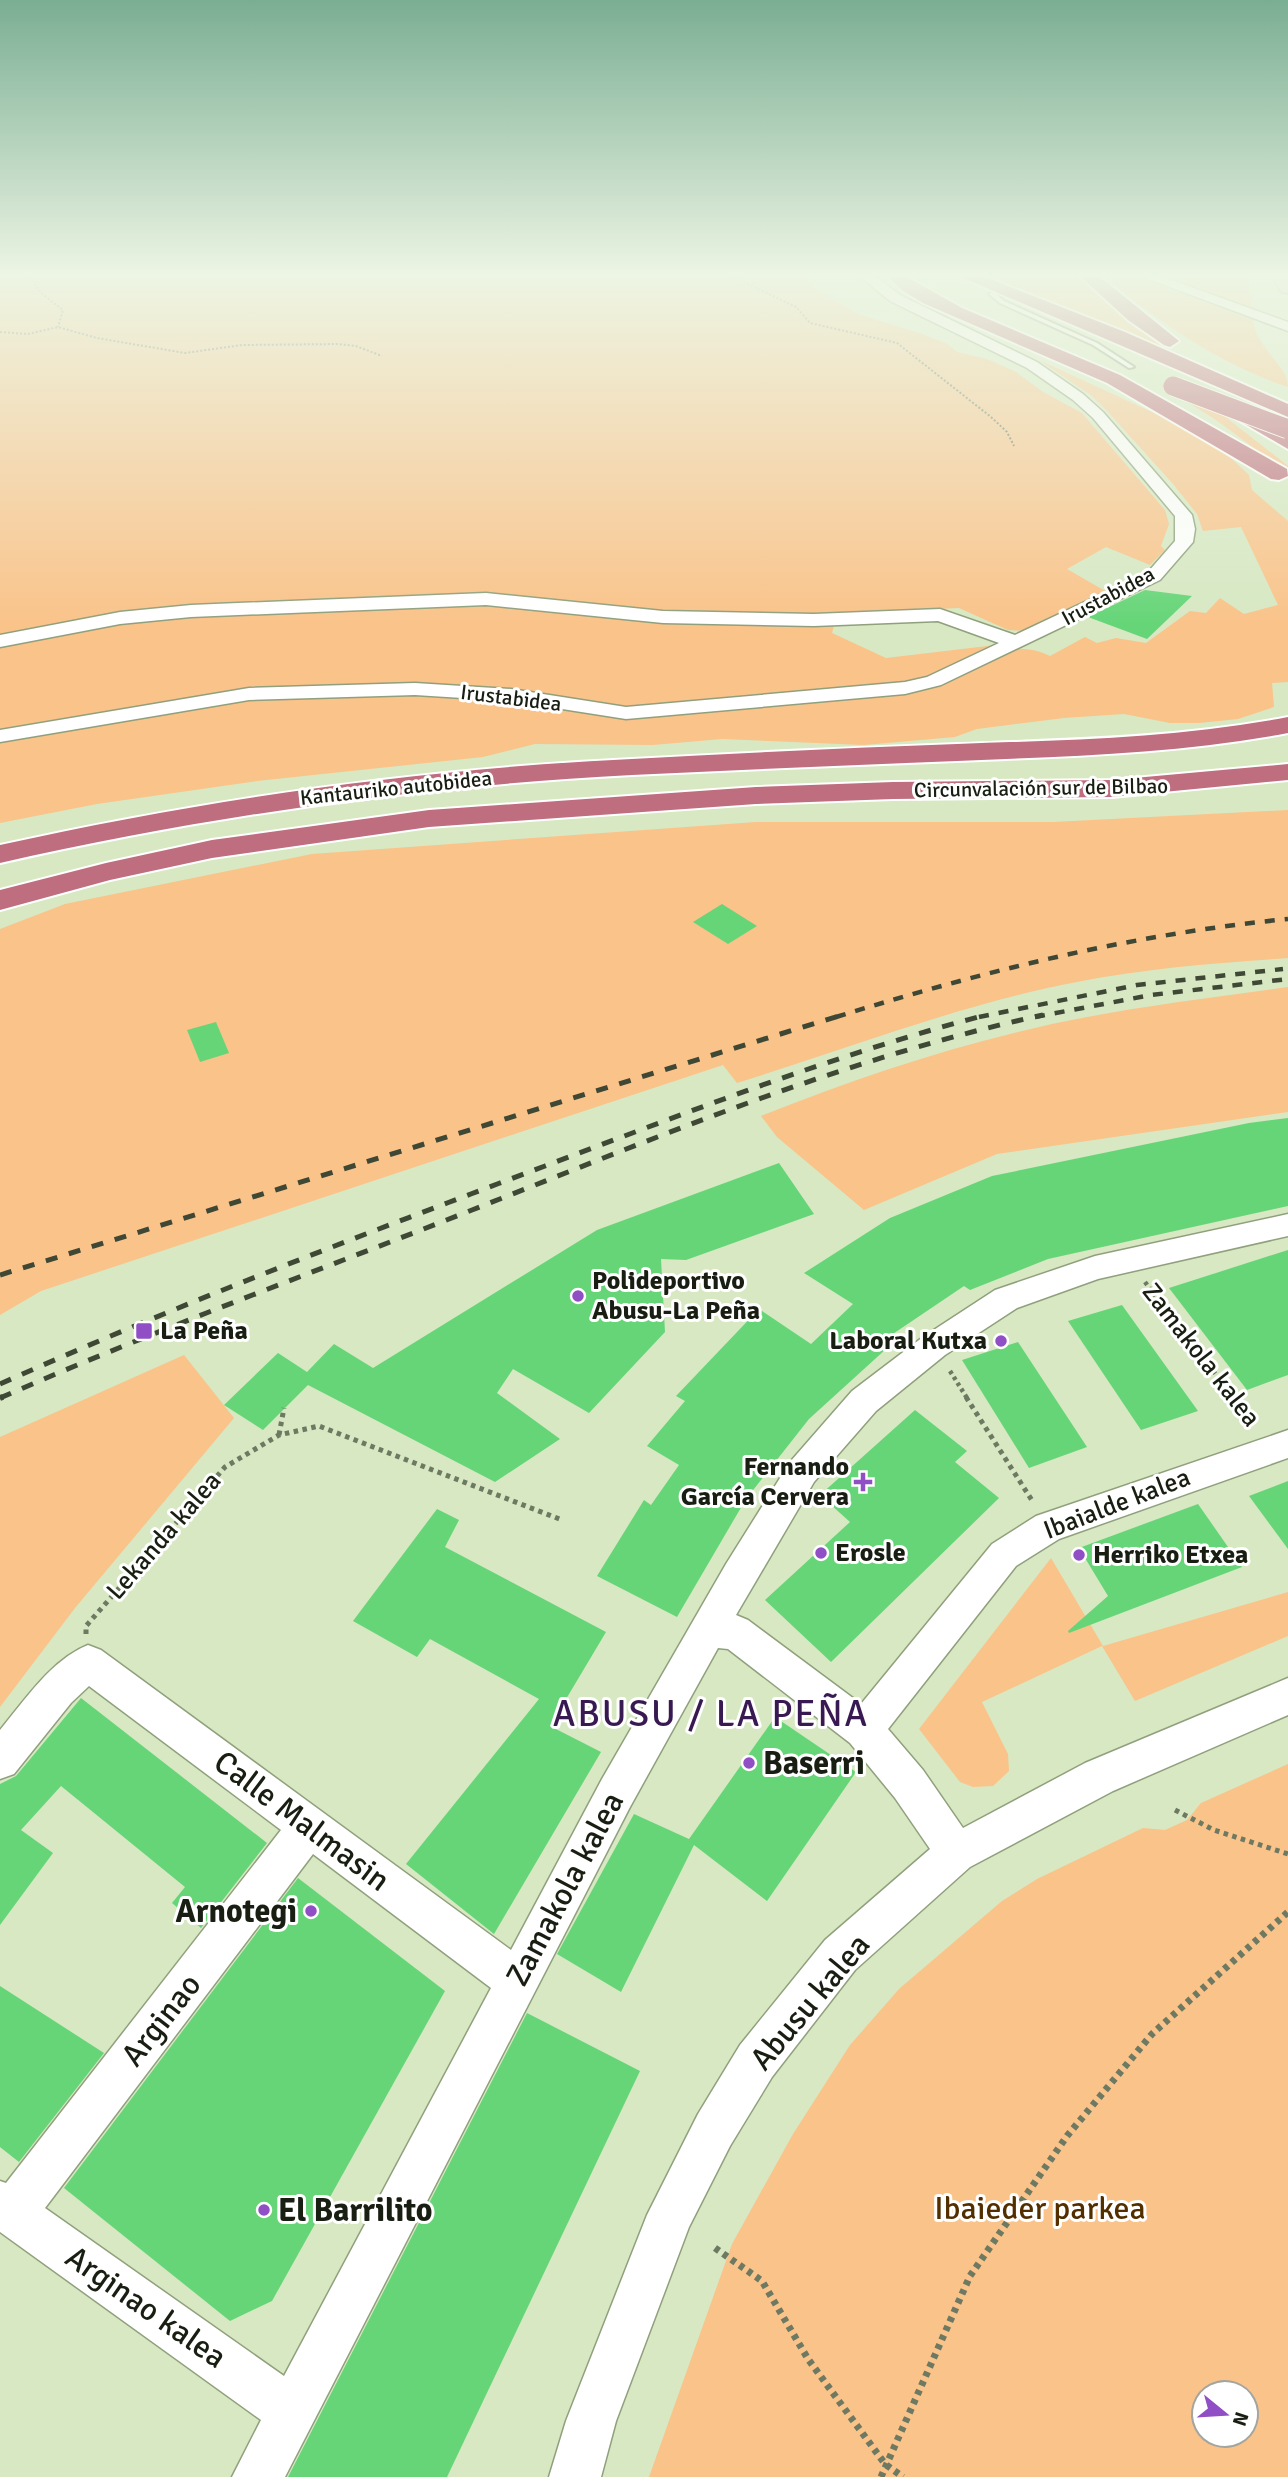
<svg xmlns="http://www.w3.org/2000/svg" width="1288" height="2477" font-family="Signika,sans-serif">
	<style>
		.green { fill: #fac38a; fill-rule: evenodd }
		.building { fill: #66d578 }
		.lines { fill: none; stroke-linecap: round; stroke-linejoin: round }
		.highway-tunnel { stroke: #b1c09f; stroke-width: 19; stroke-dasharray: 19 10; stroke-linecap: butt }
		.lane-casing { stroke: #90a07d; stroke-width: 4 }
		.street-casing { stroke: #90a07d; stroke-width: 3 }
		.secondary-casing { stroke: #90a07d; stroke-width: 4 }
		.highway-casing { stroke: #fff; stroke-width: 4 }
		.path-far3 { stroke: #6e7962; stroke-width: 2; stroke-dasharray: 2 2; stroke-linecap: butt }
		.path-far2 { stroke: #6e7962; stroke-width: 4.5; stroke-dasharray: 3.5 3.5; stroke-linecap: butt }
		.path-far1 { stroke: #6e7962; stroke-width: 5; stroke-dasharray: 4.5 4.5; stroke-linecap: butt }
		.path { stroke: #6e7962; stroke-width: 7; stroke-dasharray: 5 5; stroke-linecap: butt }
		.lane { fill: #fff; fill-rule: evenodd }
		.street { fill: #fff; fill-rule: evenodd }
		.secondary { fill: #ecd4d8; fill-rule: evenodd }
		.highway { fill: #be6e7e; fill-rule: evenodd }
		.rail-far2 { stroke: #3f4735; stroke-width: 4.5; stroke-dasharray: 10 10; stroke-linecap: butt }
		.rail-far1 { stroke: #3f4735; stroke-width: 5; stroke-dasharray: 12 12; stroke-linecap: butt }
		.rail { stroke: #3f4735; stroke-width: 6; stroke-dasharray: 15 15; stroke-linecap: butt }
		.highway-bridge-casing { stroke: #fff; stroke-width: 21; stroke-linecap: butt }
		.highway-bridge { stroke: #be6e7e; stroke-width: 19 }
		.poi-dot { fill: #904fc4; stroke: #fff; stroke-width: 2.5 }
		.labels { text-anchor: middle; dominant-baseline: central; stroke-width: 6; stroke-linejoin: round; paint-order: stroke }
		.far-street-label { font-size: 21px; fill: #181e11; stroke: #fff }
		.poi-label { font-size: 26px; font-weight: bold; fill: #181e11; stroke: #fff; text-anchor: start }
		.street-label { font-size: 26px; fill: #181e11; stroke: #fff }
		.near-poi-label { font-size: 32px; font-weight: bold; fill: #181e11; stroke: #fff; text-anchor: start }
		.near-street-label { font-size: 32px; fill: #181e11; stroke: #fff }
		.near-park-label { font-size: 32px; fill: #532f00; stroke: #fff }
		.near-quarter-label { font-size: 37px; letter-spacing: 2px; fill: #391951; stroke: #fff }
	</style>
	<rect width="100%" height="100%" fill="#d7e8c3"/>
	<g class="green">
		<path d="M0,277H805L812,287L858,314L922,334L947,344L957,352L987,359L1016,372L1043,392L1082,413L1165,510L1169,524L1161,546L1165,550L1150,565L1106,547L1067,569L1107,592L1026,631L1008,630L959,608L837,614L832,633L886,658L996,645C1019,653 1025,644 1050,656L1085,637L1097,643L1116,638L1146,643L1190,611L1206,613L1220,598L1244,614L1278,605L1241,527L1203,531L1197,514L1173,484L1108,412L1092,396L1039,360L1180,425L1232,459L1249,475L1252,490L1288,521V682L1272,683L1274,707L1238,719L1199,723H1170L1124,714L1064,718L977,729L955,737L864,745L722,739L653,745L535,744L483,757L257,781L97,804L0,823Z"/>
		<path d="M980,277H1081L1118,312L1180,357Z"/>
		<path d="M1105,277H1136L1253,320C1257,350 1288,365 1288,387C1218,363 1162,324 1105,277Z"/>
		<path d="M1164,277H1248L1252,309Z"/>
		<path d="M1159,384L1209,404L1288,466V473L1216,420Z"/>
		<path d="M1288,810V958C1218,963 1146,968 1077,982C962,1004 849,1048 737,1083L723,1065L41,1291L0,1315V929L65,904L312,854L756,822H1053Z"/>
		<path d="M1288,987V1112L997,1154L864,1210L777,1137L761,1116C844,1083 928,1054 1014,1033C1104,1010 1197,1000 1288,987Z"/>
		<path d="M184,1355L234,1418L75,1608L0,1707V1437Z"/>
		<path d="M1051,1558L1103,1646L1288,1592V1636L1135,1701L1102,1646L982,1702L1008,1754L1009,1771L993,1786L973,1787L960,1782L919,1729Z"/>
		<path d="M1288,1764V2477H649L732,2244L793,2134L850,2045L899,1989L1002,1901L1037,1879L1143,1828L1165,1830L1187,1820L1201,1803ZM1246,2393V2435H1204V2393Z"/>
	</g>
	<g class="building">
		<path d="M1145,590L1192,596L1147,639L1088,617Z"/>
		<path d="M722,904L757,926L728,944L693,922Z"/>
		<path d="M216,1022L229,1053L200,1062L187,1030Z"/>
		<path d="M1288,1118V1206L1048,1259L970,1290L964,1286L878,1344L886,1349L809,1419L746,1499L677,1617L597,1576L644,1500L651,1505L679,1465L647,1446L685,1401L676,1396L759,1309L811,1344L853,1304L804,1273L890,1218L992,1176L1249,1123Z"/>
		<path d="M779,1163L814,1214L686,1260L661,1259L665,1332L589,1413L513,1369L497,1393L560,1439L495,1482L308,1385L263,1430L224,1405L278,1353L307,1372L334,1344L373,1368L597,1230Z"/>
		<path d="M1288,1250V1375L1247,1390L1169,1288Z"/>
		<path d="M1122,1305L1198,1411L1141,1430L1068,1321Z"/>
		<path d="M1018,1342L1087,1447L1029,1468L962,1360Z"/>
		<path d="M915,1410L967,1451L955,1462L999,1498L831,1662L765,1600L850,1522L820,1495Z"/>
		<path d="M1288,1481V1549L1249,1496Z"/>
		<path d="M1198,1504L1242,1567L1069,1633L1068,1631L1108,1596L1079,1548Z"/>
		<path d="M437,1509L459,1520L445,1547L606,1632L550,1726L601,1752L494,1934L406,1864L539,1699L430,1639L417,1657L353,1621Z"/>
		<path d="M81,1698L267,1843L201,1928L172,1903L185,1887L61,1786L21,1830L53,1853L0,1925V1784L16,1776Z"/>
		<path d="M775,1717L856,1772L767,1901L694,1845L621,1992L557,1954L634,1814L689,1839Z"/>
		<path d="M298,1878L445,1991L272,2301L230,2321L64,2188Z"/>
		<path d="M0,1986L104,2053L19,2162L0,2147Z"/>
		<path d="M527,2013L640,2071L447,2477H288Z"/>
	</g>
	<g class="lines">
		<path class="highway-tunnel" d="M915,277L922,280"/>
		<g class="lane-casing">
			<path id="lane" d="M998,289L1003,290L996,294L1004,301L1097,343L1134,367L1129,368L1093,345L1000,303L989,294Z"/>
		</g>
		<g class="street-casing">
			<g id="street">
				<path d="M861,277H876L900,295L1037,362L1083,394L1103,412L1192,515L1195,529L1193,542L1160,580L941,685L905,694L626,719L511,701L415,695L249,700L0,742V730L249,688L415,683L511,689L626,707L905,682L927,677L999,643L938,621L814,626L663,623L486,605L191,617L120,624L0,647V635L120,612L191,605L486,593L663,611L814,614L940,609L1015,635L1148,572L1175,541V516L1093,418L1073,400L1027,368L890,301Z"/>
				<path d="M1143,277H1163L1288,322V331Z"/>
				<path d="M1288,1214V1236L1098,1279L1017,1308L945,1355L876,1411L814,1482L736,1615L748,1620L861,1704L992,1544L1036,1516L1288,1430V1458L1059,1539L1016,1566L888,1729L923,1770L963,1828L1085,1763L1288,1678V1715L1113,1791L970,1867L855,1970L772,2077L730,2146L689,2227L616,2421L601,2477H549L566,2421L647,2215L698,2114L740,2045L825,1940L930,1849L895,1798L850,1743L728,1649L718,1648L630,1807L285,2477H232L261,2420L0,2232V2181L6,2183L281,1830L89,1686L71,1703L14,1774L0,1779V1730C25,1700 51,1660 88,1645L101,1650L511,1950L602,1779L726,1564L790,1462L852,1391L923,1337L995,1290L1095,1256ZM313,1854L491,1988L284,2376L45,2208Z"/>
			</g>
		</g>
		<g class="secondary-casing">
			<path id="secondary" d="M1272,277H1288V293L1282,292Z"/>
		</g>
		<g class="highway-casing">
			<g id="highway">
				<path d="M888,277H907L962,308L1120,375L1287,469L1288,476L1279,480L1271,479L1107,383L923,303L903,291Z"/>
				<path d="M961,277H985L1125,332L1288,404V417Z"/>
				<path d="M1081,277H1100L1179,341L1170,347L1164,345L1128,320Z"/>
				<path d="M1233,403L1288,434V449L1226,413L1223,409L1226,405Z"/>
				<path d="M1288,717V733C1178,754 1069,756 957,761C849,765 740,770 632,775C419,786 208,816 0,863V845C208,799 419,769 632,759C740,753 849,748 957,744C1068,740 1178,738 1288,717Z"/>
				<path d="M1288,764V780L1112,797L893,799L756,804L429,827L212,858L110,880L0,910V890L106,863L212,840L429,810L756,787L893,782L1112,780Z"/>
			</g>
		</g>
		<g class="path-far3">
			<path d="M30,277L41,293L63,310L58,327"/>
			<path d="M733,277L796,307L810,323L897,343L991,417L1007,432L1014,446"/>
			<path d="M0,332L28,334L58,327L97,338L185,353L242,345L338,344L356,346L382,356"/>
		</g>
		<g class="path-far2">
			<path d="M1145,1282L1234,1398"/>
			<path d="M950,1371L967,1398"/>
		</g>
		<g class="path-far1">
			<path d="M966,1397L1033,1502"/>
			<path d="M1233,1397L1255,1425"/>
			<path d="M279,1435L284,1408"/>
			<path d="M86,1634V1626L225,1467L279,1435L319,1426L562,1520"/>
			<path d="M1175,1810L1214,1830L1288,1854"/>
		</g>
		<g class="path">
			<path d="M715,2248L762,2281L808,2359L885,2464L903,2477"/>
			<path d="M881,2477L970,2276L1067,2136L1152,2034L1288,1912"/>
		</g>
		<use href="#lane" class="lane"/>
		<use href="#street" class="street"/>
		<use href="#secondary" class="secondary"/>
		<use href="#highway" class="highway"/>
		<g class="rail-far2">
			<path d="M836,1017C984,971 1133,934 1288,919"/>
			<path d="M979,1017L1137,985L1283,969"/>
			<path d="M1035,1017L1151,995L1288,979"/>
		</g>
		<g class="rail-far1">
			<path d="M0,1275L842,1015"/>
			<path d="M0,1384C179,1304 362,1235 545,1166C691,1111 836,1054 986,1015"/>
			<path d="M0,1398C155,1330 315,1272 472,1210C660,1136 845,1058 1043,1015"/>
		</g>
		<path class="rail" d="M0,1398L3,1397"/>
		<g class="highway-bridge-casing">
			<path id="highway-bridge" d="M1173,386L1288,429"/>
		</g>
		<use href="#highway-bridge" class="highway-bridge"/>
	</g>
	<linearGradient id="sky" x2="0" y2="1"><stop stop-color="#7aae93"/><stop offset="0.44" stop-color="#edf5e4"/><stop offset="1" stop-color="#edf5e4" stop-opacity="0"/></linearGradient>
	<rect width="1288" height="624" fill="url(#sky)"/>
	<g class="poi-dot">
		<circle cx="578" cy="1296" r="7"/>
		<rect x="135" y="1322" width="18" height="18" rx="3.5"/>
		<circle cx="1001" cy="1341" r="7"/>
		<path d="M859.5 1471.5h7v7h7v7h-7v7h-7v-7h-7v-7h7z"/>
		<circle cx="821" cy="1553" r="7"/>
		<circle cx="1079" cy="1555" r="7"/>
		<circle cx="749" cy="1763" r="7"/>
		<circle cx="311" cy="1911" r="7"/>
		<circle cx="264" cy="2210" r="7"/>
	</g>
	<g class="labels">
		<g class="far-street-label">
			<text transform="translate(1108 596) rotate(-28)">Irustabidea</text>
			<text transform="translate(511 698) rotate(7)">Irustabidea</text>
			<text transform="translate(396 788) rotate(-6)">Kantauriko autobidea</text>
			<text transform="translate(1041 788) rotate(-1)">Circunvalación sur de Bilbao</text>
		</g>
		<g class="poi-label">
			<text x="592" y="1281">Polideportivo<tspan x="592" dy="30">Abusu-La Peña</tspan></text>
			<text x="160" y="1331">La Peña</text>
			<text x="987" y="1341" text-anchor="end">Laboral Kutxa</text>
			<text x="849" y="1467" text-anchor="end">Fernando<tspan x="849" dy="30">García Cervera</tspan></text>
			<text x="835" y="1553">Erosle</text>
			<text x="1093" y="1555">Herriko Etxea</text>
		</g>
		<g class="street-label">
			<text transform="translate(1201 1355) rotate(52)">Zamakola kalea</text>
			<text transform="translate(1117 1504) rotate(-21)">Ibaialde kalea</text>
			<text transform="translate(164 1536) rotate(-49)">Lekanda kalea</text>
		</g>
		<g class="near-poi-label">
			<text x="763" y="1763">Baserri</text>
			<text x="297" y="1911" text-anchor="end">Arnotegi</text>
			<text x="278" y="2210">El Barrilito</text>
		</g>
		<g class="near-street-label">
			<text transform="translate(302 1821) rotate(37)">Calle Malmasin</text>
			<text transform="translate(565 1889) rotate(-62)">Zamakola kalea</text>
			<text transform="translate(810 2002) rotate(-50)">Abusu kalea</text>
			<text transform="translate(161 2020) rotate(-52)">Arginao</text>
			<text transform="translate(146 2307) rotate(35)">Arginao kalea</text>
		</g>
		<g class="near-park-label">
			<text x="1040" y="2208">Ibaieder parkea</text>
		</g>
		<g class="near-quarter-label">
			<text x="711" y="1714">ABUSU / LA PEÑA</text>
		</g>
	</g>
	<g transform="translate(1225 2414) rotate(108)"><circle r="33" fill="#ffffff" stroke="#a3a5a0" stroke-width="2"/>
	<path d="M0-5L12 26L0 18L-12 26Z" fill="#904fc4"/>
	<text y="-10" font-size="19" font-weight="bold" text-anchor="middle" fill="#181e11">N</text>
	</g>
</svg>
